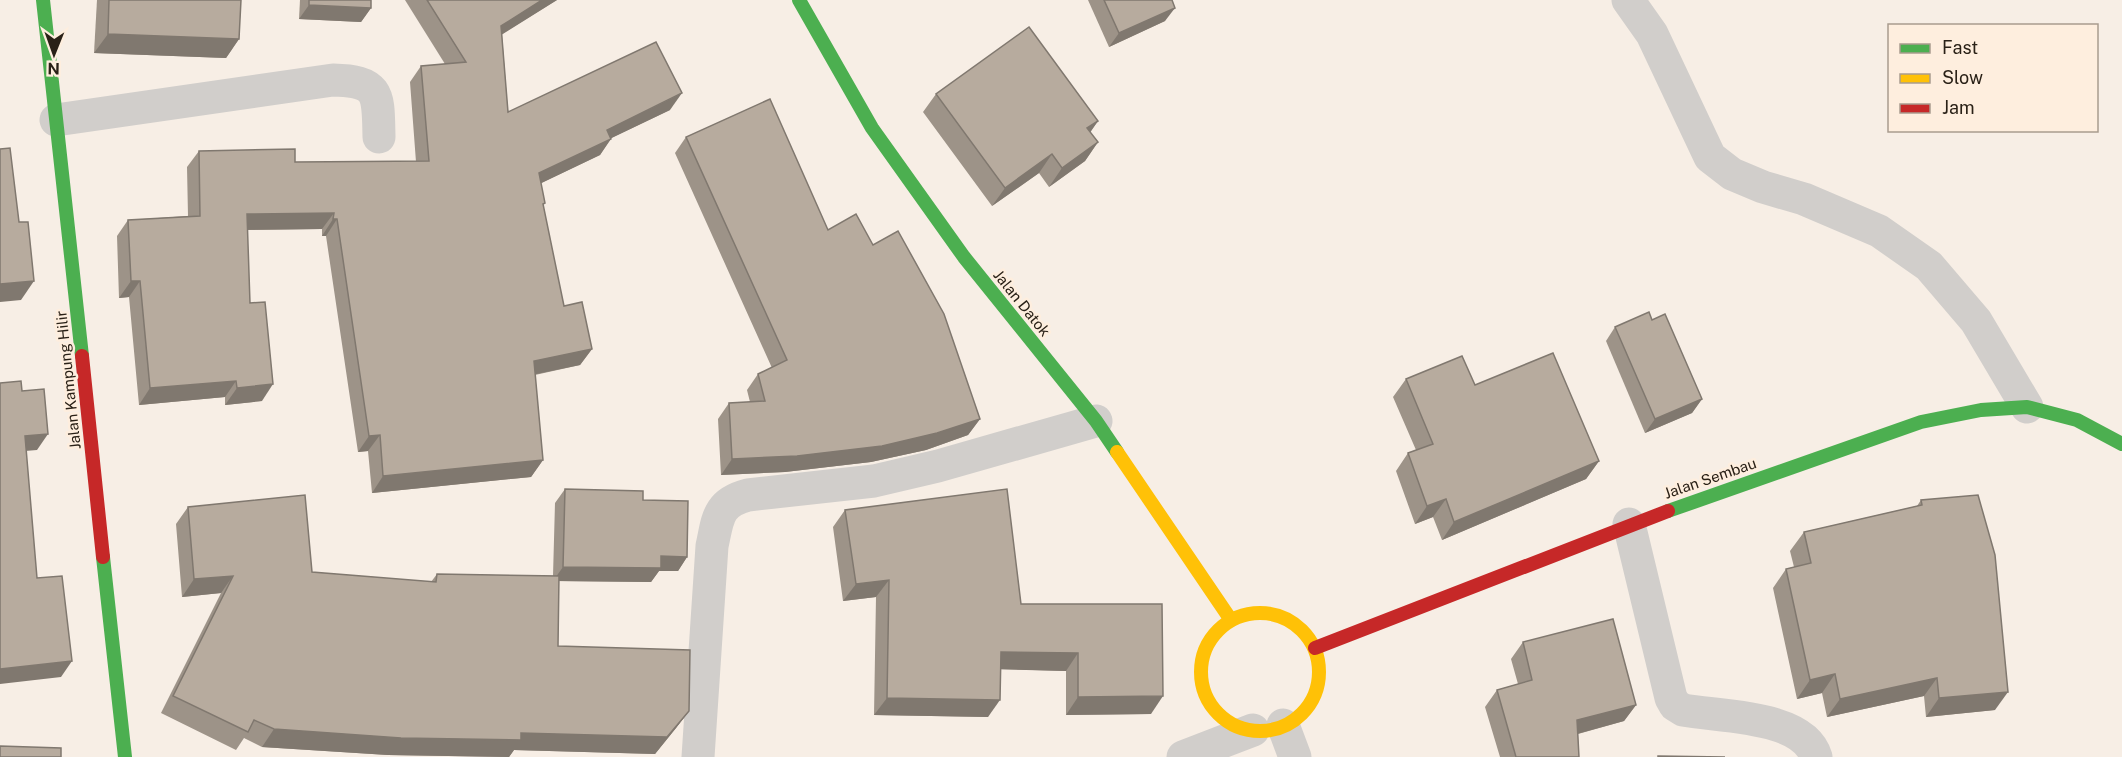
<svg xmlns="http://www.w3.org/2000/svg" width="2122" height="757" font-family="'Public Sans',sans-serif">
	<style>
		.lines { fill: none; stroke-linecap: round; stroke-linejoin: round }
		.street { stroke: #d1cecb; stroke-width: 33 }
		.fast { stroke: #4caf50; stroke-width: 14 }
		.slow { stroke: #ffc107; stroke-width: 14 }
		.jam { stroke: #c62828; stroke-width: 14 }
		.wall { fill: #9d9388 }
		.shaded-wall { fill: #80786f }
		.building { fill: #b7ab9e; stroke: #80786f; stroke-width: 1.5 }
		.labels { text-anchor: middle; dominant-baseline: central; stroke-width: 5; stroke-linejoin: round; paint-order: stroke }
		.street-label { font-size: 15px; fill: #2a2117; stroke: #feeede }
	</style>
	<rect width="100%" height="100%" fill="#f7eee5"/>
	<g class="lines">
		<g class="street">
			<path d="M1628,0L1652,34L1710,157L1732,174L1763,187L1804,199L1879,231L1929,266L1976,321L2027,407"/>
			<path d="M56,120L333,80C381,81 378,95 379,137"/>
			<path d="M1629,524L1671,698L1675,705L1683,710C1720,717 1804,715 1816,757"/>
			<path d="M1283,725L1295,757"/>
			<path d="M698,757L712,546C718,519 717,503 748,495L874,481L938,466L1096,421"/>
			<path d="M1183,757L1253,730"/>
		</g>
		<g class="fast">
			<path d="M43,0L82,356"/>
			<path d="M799,0L872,128L964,257L1096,421L1117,452"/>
			<path d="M1668,511L1921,422L1981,410L2027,407L2077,420L2122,444"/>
			<path d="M103,557L125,757"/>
		</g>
		<g class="slow">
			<path d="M1117,452L1231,620"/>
			<circle cx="1260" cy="672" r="59"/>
		</g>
		<g class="jam">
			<path d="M82,356L103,557"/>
			<path d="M1315,648L1668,511"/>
		</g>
	</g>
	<g class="wall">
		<path d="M97,0H241L239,39L226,58L94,53Z"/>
		<path d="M300,0H371V8L361,22L299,19Z"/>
		<path d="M405,0H557L502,34L508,112L670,110L611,138L600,155L541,183L543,206L564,306L592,349L580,365L535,375L543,460L531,477L372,493L368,451L358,452L326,236H322V229L247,230L250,303L262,401L225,405V397L139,405L129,297L119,298L117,236L128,220L188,216L187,167L199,151L295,162H416L410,82L421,66L445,64Z"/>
		<path d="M1088,0H1172L1165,21L1109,47Z"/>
		<path d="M936,94L1098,121L1090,132L1098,142L1085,161L1049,187L1039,173L992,206L923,112Z"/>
		<path d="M686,137L828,230L873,245L980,419L968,435L926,450L871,462L785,472L721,475L718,419L729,403L750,402L747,390L758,374L772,368L675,153Z"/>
		<path d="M1652,320L1702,399L1692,413L1645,433L1606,341L1615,327Z"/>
		<path d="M1406,379L1475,385L1599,461L1586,479L1442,540L1433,517L1415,524L1396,471L1408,453L1416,450L1393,397Z"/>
		<path d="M565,489L643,500L687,557L678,571H659L651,582L559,581L558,646L689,711L676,728L655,754L514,750L509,757L388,755L262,747L244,738L236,750L161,713L221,593L182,597L176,524L188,507L312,572L431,582L437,574L553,576L555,503Z"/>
		<path d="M1921,500L1995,710L1926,717L1924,696L1827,717L1822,693L1797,699L1773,588L1786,569L1794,567L1790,551L1804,532L1917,506Z"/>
		<path d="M845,510L1021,604L1151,714L1066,715V671L1001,669L988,717L874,715L876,597L843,601L833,527Z"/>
		<path d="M1523,642L1636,705L1624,721L1578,734L1579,757H1500L1485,707L1497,690L1518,684L1511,659Z"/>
	</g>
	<g class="shaded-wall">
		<path d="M542,0H557L490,42L501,26Z"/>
		<path d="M309,5L371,8L361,22L299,19Z"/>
		<path d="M1175,8L1165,21L1109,47L1119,33Z"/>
		<path d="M108,34L239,39L226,58L94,53Z"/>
		<path d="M682,93L670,110L595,146L607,130Z"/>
		<path d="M1098,121L1085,140L1087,128Z"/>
		<path d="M611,139L600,155L527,190L539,173Z"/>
		<path d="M1098,142L1085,161L1049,187L1062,168Z"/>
		<path d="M1052,154L1039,173L992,206L1005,188Z"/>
		<path d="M334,213L322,229L235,230L247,214Z"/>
		<path d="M333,219H337L326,236H322Z"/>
		<path d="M34,281L21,300L0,302V284Z"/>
		<path d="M131,281H140L129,297L119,298Z"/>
		<path d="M592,349L580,365L522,377L534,361Z"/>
		<path d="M236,381L225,397L139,405L150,388Z"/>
		<path d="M273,384L262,401L225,405L237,388Z"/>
		<path d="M1702,399L1692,413L1645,433L1655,419Z"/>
		<path d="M980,419L968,435L926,450L871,462L785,472L721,475L732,459Z"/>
		<path d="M48,434L37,450L13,452L25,436Z"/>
		<path d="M380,435L368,451L358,452L369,436Z"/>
		<path d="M543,460L531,477L372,493L383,476Z"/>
		<path d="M1599,461L1586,479L1442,540L1454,522Z"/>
		<path d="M1446,499L1433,517L1415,524L1427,506Z"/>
		<path d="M661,556L687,557L678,571H659L651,582L553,581L563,567Z"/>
		<path d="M233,576L221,593L182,597L194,579Z"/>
		<path d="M889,580L876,597L843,601L856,584Z"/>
		<path d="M1001,652L1078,653L1066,671L989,669Z"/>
		<path d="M72,661L61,677L0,684V669Z"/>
		<path d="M1835,674L1822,693L1797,699L1810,680Z"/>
		<path d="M1937,678L1924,696L1827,717L1840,699Z"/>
		<path d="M2008,692L1995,710L1926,717L1939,698Z"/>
		<path d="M1163,696L1151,714L1066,715L1078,697Z"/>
		<path d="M887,698L1000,700L988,717L874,715Z"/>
		<path d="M1636,705L1624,721L1566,737L1577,720Z"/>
		<path d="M689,711L676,728L655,754L514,750L509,757L388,755L262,747L274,729L521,733Z"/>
	</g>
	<g class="building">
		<path d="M109,0H241L239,39L108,34Z"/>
		<path d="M309,0H371V8L309,5Z"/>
		<path d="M427,0H542L501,26L508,112L656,42L682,93L607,130L611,139L539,173L545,203L543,204L564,306L582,302L592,349L534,361L543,460L383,476L380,435L369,436L337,219H333L334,213L247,214L250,303L265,302L273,384L237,388L236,381L150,388L140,281H131L128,220L200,216L199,151L295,149V162L429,161L421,66L466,62Z"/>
		<path d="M1104,0H1172L1175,8L1119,33Z"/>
		<path d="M1029,27L1098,121L1087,128L1098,142L1062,168L1052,154L1005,188L936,94Z"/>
		<path d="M770,99L828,230L856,214L873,245L898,231L944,314L980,419L937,433L882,446L797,456L732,459L729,403L765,401L758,374L787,360L686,137Z"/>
		<path d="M10,148L19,222H28L34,281L0,284V149Z"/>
		<path d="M1649,312L1652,320L1665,314L1702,399L1655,419L1615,327Z"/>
		<path d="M1553,353L1599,461L1454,522L1446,499L1427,506L1408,453L1433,444L1406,379L1462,356L1475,385Z"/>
		<path d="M21,381L22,391L44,389L48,434L25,436L37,578L62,576L72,661L0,669V383Z"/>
		<path d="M565,489L643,491V500L688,501L687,557L661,556V568L563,567Z"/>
		<path d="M1007,489L1021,604H1162L1163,696L1078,697V653L1001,652L1000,700L887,698L889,580L856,584L845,510Z"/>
		<path d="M305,495L312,572L436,582L437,574L559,576L558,646L690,650L689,711L667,737L521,733V740L401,738L274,729L254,720L248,732L173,696L233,576L194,579L188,507Z"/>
		<path d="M1978,495L1995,555L2008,692L1939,698L1937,678L1840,699L1835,674L1810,680L1786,569L1811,563L1804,532L1922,505L1921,500Z"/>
		<path d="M1613,619L1636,705L1577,720L1579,757H1516L1497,690L1532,680L1523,642Z"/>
		<path d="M0,746L61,748V757H0Z"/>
		<path d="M1658,756L1725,757H1658Z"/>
	</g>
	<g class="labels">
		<g class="street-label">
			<text transform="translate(1022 303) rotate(51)">Jalan Datok</text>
			<text transform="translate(68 380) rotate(-96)">Jalan Kampung Hilir</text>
			<text transform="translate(1710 478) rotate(-19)">Jalan Sembau</text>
		</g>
	</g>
	<rect x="1888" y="24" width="210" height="108" fill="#feeede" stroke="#a99c8e" stroke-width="1.5"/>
	<rect x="1900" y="44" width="30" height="9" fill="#4caf50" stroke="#a99c8e" stroke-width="1.5"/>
	<text x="1942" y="54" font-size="18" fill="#2a2117">Fast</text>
	<rect x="1900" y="74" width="30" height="9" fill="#ffc107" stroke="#a99c8e" stroke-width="1.5"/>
	<text x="1942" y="84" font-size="18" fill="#2a2117">Slow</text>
	<rect x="1900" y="104" width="30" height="9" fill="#c62828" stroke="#a99c8e" stroke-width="1.5"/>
	<text x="1942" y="114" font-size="18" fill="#2a2117">Jam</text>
	<g transform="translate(54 54) rotate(181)" stroke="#feeede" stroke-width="4.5" paint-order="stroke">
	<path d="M0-4.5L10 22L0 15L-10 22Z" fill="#2a2117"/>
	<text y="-9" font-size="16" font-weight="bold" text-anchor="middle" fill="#2a2117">N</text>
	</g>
</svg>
